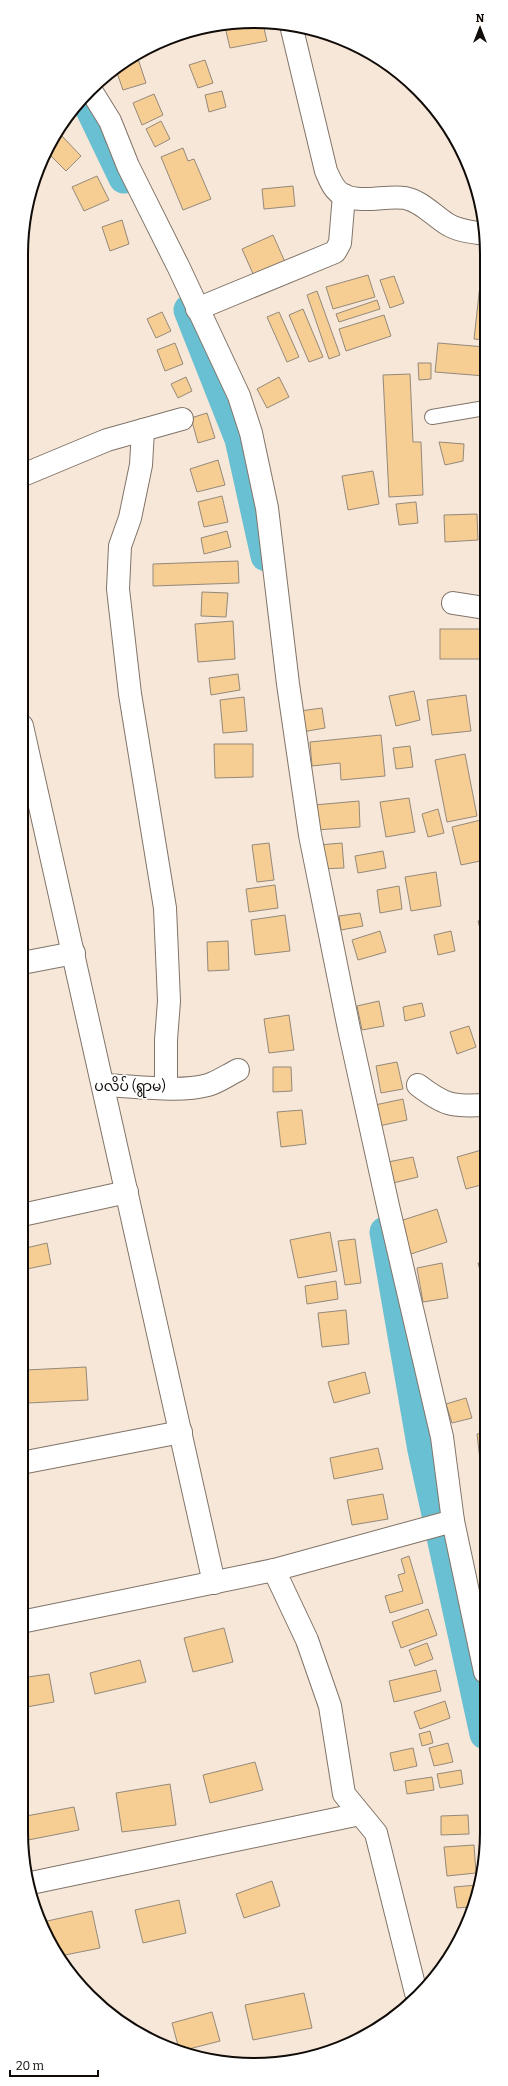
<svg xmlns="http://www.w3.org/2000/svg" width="508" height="2086" font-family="Bitter,'Noto Sans Myanmar',serif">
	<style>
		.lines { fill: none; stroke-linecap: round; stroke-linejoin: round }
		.canal { stroke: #69c0d2; stroke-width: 31 }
		.building { fill: #f6cd93; stroke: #94897a }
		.lane-casing { stroke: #817468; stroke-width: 16 }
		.street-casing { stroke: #817468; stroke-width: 24 }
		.lane { stroke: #fff; stroke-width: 14 }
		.street { stroke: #fff; stroke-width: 22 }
		.labels { text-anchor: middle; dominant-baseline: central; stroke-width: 3.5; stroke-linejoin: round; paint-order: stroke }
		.quarter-label { font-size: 14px; fill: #100b07; stroke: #fff }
		.rim { fill: none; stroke: #100b07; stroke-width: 2 }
	</style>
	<rect width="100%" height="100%" fill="#f7e7d9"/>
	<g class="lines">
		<g class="canal">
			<path d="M86,99L124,178"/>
			<path d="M189,310L240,439L266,556"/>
			<path d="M385,1232L423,1450L485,1734"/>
		</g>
	</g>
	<g class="building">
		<path d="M263,24L267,41L230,48L225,27Z"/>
		<path d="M138,59L146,83L123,90L115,67Z"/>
		<path d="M205,60L213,83L198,88L189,65Z"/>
		<path d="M222,91L226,107L209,112L205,95Z"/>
		<path d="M154,94L163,115L142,125L133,103Z"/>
		<path d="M161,121L170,139L155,147L146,129Z"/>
		<path d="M61,135L81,156L66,171L47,152L49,146Z"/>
		<path d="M183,148L188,161L194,159L211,199L183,210L161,157Z"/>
		<path d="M97,176L109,200L84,211L72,187Z"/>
		<path d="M293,186L295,206L264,209L262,189Z"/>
		<path d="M122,220L129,244L110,251L102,227Z"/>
		<path d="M273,235L285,262L254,276L242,249Z"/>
		<path d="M368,275L375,297L333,309L326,287Z"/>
		<path d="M394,276L404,303L390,308L380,280Z"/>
		<path d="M480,285H485V340L474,339Z"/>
		<path d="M317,291L340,355L329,359L307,295Z"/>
		<path d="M377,300L380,309L339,322L336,314Z"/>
		<path d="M303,309L323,357L309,362L289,315Z"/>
		<path d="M162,312L171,331L156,338L147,319Z"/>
		<path d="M279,312L299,357L287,362L267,317Z"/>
		<path d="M384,315L391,336L346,351L339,329Z"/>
		<path d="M175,343L183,364L165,371L157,350Z"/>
		<path d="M438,343L485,347V376L435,372Z"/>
		<path d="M418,363H431V379L419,380Z"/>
		<path d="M410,374L413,442H421L423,495L389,497L383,375Z"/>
		<path d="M186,377L192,391L178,398L171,384Z"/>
		<path d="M279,377L289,397L267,408L257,389Z"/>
		<path d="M207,413L215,438L198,443L191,418Z"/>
		<path d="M439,442L464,444L463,461L445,465Z"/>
		<path d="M218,460L225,485L197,492L190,469Z"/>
		<path d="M373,471L379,504L348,510L342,476Z"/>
		<path d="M222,496L228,522L204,527L198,502Z"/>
		<path d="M416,502L418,523L399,525L396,504Z"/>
		<path d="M477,514L478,540L445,542L444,515Z"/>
		<path d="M227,531L231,547L204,554L201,538Z"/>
		<path d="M238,561L239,583L153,586V564Z"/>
		<path d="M202,592L228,593L226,617L201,616Z"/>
		<path d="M233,621L235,659L198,662L195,624Z"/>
		<rect x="440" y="629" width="40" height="30"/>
		<path d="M238,674L240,690L211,695L209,678Z"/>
		<path d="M414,691L420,720L396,726L389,696Z"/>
		<path d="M466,695L471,731L432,735L427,700Z"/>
		<path d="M244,697L247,731L223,733L220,700Z"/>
		<path d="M322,708L325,728L302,732L300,711Z"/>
		<path d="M381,735L385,776L341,780L340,763L312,766L310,742Z"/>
		<path d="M214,744H253V777L215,778Z"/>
		<path d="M410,746L413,767L396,769L393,748Z"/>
		<path d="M465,754L477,816L447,822L435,760Z"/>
		<path d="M409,798L415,832L386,837L380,802Z"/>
		<path d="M359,801L360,827L316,830L314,805Z"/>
		<path d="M438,809L444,833L428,837L422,814Z"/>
		<path d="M485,819V860L461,865L452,827Z"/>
		<path d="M269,843L274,880L257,882L252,845Z"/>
		<path d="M342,843L344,868L320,869L319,845Z"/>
		<path d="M383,851L386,868L358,873L355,856Z"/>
		<path d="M436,872L441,906L411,911L405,877Z"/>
		<path d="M275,885L278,908L249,912L246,889Z"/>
		<path d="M399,886L402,909L380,913L377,890Z"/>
		<path d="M360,913L363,926L341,930L339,916Z"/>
		<path d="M285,915L290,951L255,955L251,920Z"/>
		<path d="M485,919V947L478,921Z"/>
		<path d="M380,931L386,952L358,960L352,940Z"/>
		<path d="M451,931L455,951L438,955L434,935Z"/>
		<path d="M228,941L229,970L208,971L207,942Z"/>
		<path d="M379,1001L384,1026L362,1030L357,1006Z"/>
		<path d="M422,1003L425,1016L405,1021L403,1007Z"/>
		<path d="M289,1015L294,1050L269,1053L264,1019Z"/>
		<path d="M469,1026L476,1047L457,1054L450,1032Z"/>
		<path d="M397,1062L403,1089L381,1093L376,1066Z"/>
		<path d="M273,1067H291L292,1091L273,1092Z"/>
		<path d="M403,1099L407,1120L379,1126L375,1105Z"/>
		<path d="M302,1110L306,1144L281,1147L277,1112Z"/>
		<path d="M485,1149V1184L466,1189L457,1157Z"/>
		<path d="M413,1157L418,1177L393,1183L388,1162Z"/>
		<path d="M437,1209L447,1242L411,1254L400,1221Z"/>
		<path d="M330,1232L337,1271L298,1278L290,1240Z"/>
		<path d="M355,1239L361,1283L345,1285L338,1241Z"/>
		<path d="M47,1243L51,1264L22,1270V1249Z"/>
		<path d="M485,1261V1288L478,1263Z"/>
		<path d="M442,1263L448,1298L423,1302L417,1268Z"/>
		<path d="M336,1281L338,1299L307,1304L305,1286Z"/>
		<path d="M346,1310L349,1344L322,1347L318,1313Z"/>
		<path d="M86,1367L88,1400L28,1403L26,1370Z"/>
		<path d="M365,1372L370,1393L334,1403L328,1382Z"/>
		<path d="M466,1398L472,1418L452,1423L446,1404Z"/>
		<path d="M485,1433V1467L481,1468L477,1434Z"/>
		<path d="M378,1448L383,1469L334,1479L330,1458Z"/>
		<path d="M383,1494L388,1519L352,1525L347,1500Z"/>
		<path d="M409,1556L423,1603L390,1613L385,1596L403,1591L398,1575L405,1573L401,1559Z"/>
		<path d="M428,1609L437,1635L401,1648L392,1622Z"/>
		<path d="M224,1628L233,1662L193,1672L184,1638Z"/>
		<path d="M427,1643L433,1659L415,1666L409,1650Z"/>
		<path d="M140,1660L146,1682L95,1694L90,1673Z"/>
		<path d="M436,1670L441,1691L394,1702L389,1681Z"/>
		<path d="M49,1674L54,1702L21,1708V1678Z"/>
		<path d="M445,1701L450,1718L420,1729L414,1712Z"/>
		<path d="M430,1731L433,1743L422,1746L419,1734Z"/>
		<path d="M448,1743L453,1762L434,1766L429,1748Z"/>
		<path d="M413,1748L417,1766L394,1771L390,1753Z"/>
		<path d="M255,1762L263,1790L210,1803L203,1775Z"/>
		<path d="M461,1770L463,1784L440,1788L437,1774Z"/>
		<path d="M432,1777L434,1790L407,1794L405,1781Z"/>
		<path d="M170,1784L176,1825L122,1832L116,1793Z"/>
		<path d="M74,1807L79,1830L23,1841L21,1817Z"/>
		<path d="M468,1815L469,1834L441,1835V1816Z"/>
		<path d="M474,1845L476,1873L447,1876L444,1847Z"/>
		<path d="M272,1881L280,1906L244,1918L236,1894Z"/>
		<path d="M477,1885L470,1907L457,1908L454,1887Z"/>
		<path d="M179,1900L186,1933L143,1943L135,1910Z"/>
		<path d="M92,1911L100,1948L60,1956L45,1931L43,1922Z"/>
		<path d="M304,1993L312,2028L253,2040L245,2005Z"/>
		<path d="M212,2012L220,2041L185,2050L179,2049L172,2023Z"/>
	</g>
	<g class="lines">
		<g class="lane-casing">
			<path id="lane" d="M432,417L485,408"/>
		</g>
		<g class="street-casing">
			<g id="street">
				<path d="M291,25L326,171C330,180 334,191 343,195C362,204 386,195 405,198C421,201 433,215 447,224C458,231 472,232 485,234"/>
				<path d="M92,92L110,121L128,166L179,268L239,396L251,433L267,508L288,684L310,835L349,1029L388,1206L442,1437L453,1521L485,1672"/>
				<path d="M197,309L335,252L340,243L344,195"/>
				<path d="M143,430L141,465L130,518L120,546L118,589L130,694L165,908L169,1001L166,1040V1088"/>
				<path d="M23,475L107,440L182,419"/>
				<path d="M453,603L485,608"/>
				<path d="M22,726L214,1583"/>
				<path d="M22,963L74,953"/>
				<path d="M104,1085C133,1086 180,1093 208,1085C218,1082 228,1075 238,1070"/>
				<path d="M418,1085C444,1105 452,1107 485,1105"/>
				<path d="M22,1215L127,1192"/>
				<path d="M21,1463L181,1432"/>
				<path d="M274,1570L307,1640L330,1706L344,1794L376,1833L416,1993"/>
				<path d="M21,1622L274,1570L453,1521"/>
				<path d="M31,1883L360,1814"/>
			</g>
		</g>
		<use href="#lane" class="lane"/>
		<use href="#street" class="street"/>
	</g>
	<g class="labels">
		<g class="quarter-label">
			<text x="130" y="1086">ပလိပ် (ရွာမ)</text>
		</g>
	</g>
	<path d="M0 0H508V2086H0ZM254 28H254A226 226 0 0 1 480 254V1832A226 226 0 0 1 254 2058H254A226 226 0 0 1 28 1832V254A226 226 0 0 1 254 28Z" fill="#fff" fill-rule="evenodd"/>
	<path class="rim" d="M254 28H254A226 226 0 0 1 480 254V1832A226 226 0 0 1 254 2058H254A226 226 0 0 1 28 1832V254A226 226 0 0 1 254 28Z"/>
	<g transform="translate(480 28)" stroke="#ffffff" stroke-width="3" paint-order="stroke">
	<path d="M0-3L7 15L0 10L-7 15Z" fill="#100b07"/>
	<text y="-6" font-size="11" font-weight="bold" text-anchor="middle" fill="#100b07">N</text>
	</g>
	<path d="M10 2070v6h88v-6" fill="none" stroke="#100b07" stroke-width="2"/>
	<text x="16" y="2070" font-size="12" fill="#100b07" stroke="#ffffff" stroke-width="3" paint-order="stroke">20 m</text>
</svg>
